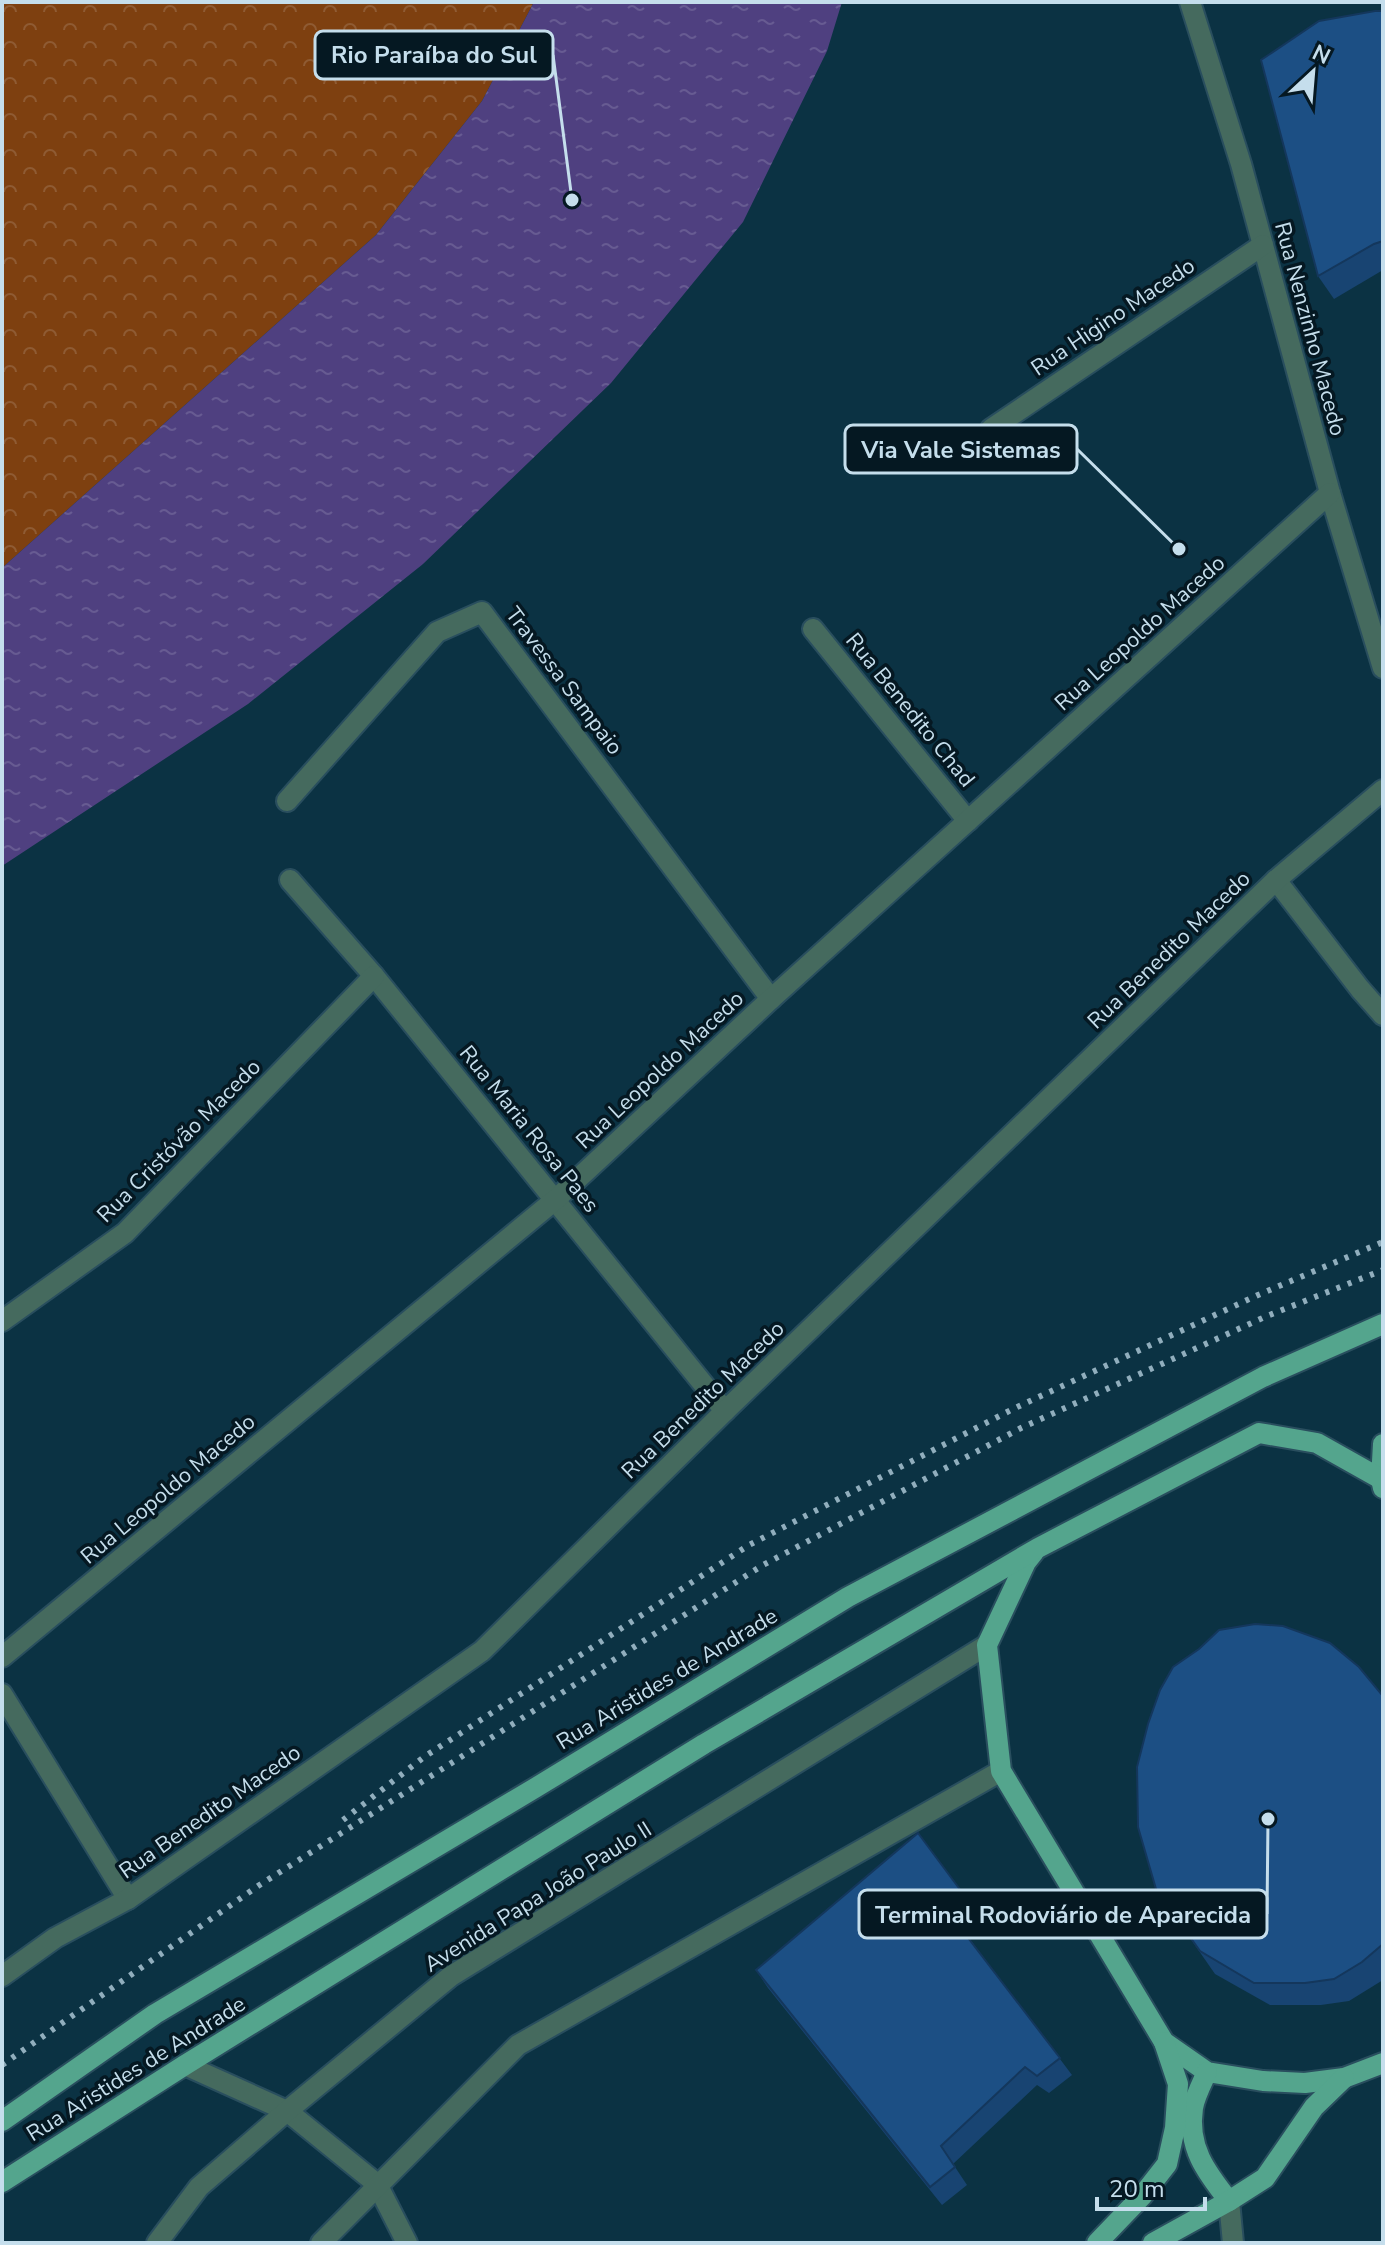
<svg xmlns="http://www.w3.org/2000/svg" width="1385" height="2245" font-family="'Nunito Sans',sans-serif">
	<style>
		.forest { fill: url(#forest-crowns) }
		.water { fill: url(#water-ripples) }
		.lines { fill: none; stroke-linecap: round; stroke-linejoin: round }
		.minor-casing { stroke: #294e5e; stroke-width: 24 }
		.major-casing { stroke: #294e5e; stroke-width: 24 }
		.minor { stroke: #456a5e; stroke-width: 20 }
		.major { stroke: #54a58d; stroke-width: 20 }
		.rail { stroke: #91aebd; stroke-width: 6; stroke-dasharray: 4 8; stroke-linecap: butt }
		.wall { fill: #184472 }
		.shaded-wall { fill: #14375c }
		.building { fill: #1c4f84; stroke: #14375c; stroke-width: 2 }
		.labels { text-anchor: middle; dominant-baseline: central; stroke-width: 7; stroke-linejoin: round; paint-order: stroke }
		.street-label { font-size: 22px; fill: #c5deec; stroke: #051822 }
		.leader { fill: none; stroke: #c5deec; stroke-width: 3 }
		.callout-dot { fill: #c5deec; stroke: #051822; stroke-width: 3 }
		.callout { fill: #051822; stroke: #c5deec; stroke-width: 3 }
		.callout-label { font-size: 24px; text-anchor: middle; font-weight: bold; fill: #c5deec }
	</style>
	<defs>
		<pattern id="forest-crowns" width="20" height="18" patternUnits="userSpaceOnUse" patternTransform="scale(2)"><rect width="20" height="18" fill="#7e4010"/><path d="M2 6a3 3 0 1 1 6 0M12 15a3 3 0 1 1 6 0" fill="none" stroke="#8f5b33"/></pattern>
		<pattern id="water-ripples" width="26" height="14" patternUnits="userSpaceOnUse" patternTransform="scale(2)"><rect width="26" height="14" fill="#4f4080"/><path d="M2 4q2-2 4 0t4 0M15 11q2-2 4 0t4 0" fill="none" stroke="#675b92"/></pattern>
	</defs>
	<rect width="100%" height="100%" fill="#0b3243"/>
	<path class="forest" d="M2,2H534L482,101L376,235L2,568Z"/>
	<path class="water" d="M534,2H842L827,51L743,222L611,383L423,564L248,704L2,866V568L376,235L482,101Z"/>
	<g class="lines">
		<g class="minor-casing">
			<g id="minor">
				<path d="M1190,2L1241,164L1330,493L1383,668"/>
				<path d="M991,429L1263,245"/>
				<path d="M813,629L968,821"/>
				<path d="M287,801L437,632L482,612L771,999"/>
				<path d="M290,880L374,976L725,1411"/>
				<path d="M1276,880L1360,989L1383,1015"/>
				<path d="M2,1321L125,1233L374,976"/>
				<path d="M2,1657L555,1200L771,999L1330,493"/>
				<path d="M2,1694L128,1899"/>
				<path d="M2,1976L55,1938L128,1899L482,1651L725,1411L1276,880L1383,790"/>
				<path d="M185,2065L287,2111L377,2184L407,2243"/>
				<path d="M1229,2201L1233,2243"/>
				<path d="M157,2243L199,2187L287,2111L451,1976L987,1645"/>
				<path d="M321,2243L518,2045L1001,1771"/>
			</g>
		</g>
		<g class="major-casing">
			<g id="major">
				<path d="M1383,1488L1381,1479L1383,1444"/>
				<path d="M1034,1552L1026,1562L987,1645L1001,1771L1164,2042L1207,2072L1263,2081L1305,2083L1344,2078L1383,2063"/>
				<path d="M1207,2072C1202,2083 1195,2096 1193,2108C1187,2147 1206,2172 1229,2201"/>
				<path d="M2,2121L155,2014L535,1788L848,1597L1263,1377L1383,1324"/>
				<path d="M2,2182L185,2065L704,1744L1038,1548L1259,1433L1317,1443L1381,1479"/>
				<path d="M1097,2243L1142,2196L1167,2164L1175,2128L1178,2084L1164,2042"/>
				<path d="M1153,2243L1229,2201L1265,2178L1314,2107L1344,2078"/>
			</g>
		</g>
		<use href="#minor" class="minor"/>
		<use href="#major" class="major"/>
		<g class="rail">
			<path d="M343,1820L424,1757L749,1545L1015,1408L1258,1295L1383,1242"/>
			<path d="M2,2065L258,1886L763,1565L1021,1428L1267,1316L1383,1270"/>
		</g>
	</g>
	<g class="wall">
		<path d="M1383,11V270L1334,299L1318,276Z"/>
		<path d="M1383,1696V1980L1349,2001L1321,2005H1270L1215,1974L1156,1889Z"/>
		<path d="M982,1920L969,1938L1072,2075L1049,2093L1037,2085L953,2164L967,2185L942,2205L768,1988L756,1970Z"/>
	</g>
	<path class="shaded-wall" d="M970,1903L982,1920L968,1939L956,1922Z"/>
	<g class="building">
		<path d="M1375,11H1383V241L1374,244L1318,276L1261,60L1319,21Z"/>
		<path d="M1255,1624L1283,1626L1330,1643L1359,1667L1383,1696V1944L1362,1962L1334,1979L1305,1983H1254L1200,1951L1156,1889L1138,1827L1137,1767L1148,1724L1160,1690L1173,1667L1199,1649L1219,1630Z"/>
		<path d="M918,1833L970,1903L956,1922L1060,2058L1037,2076L1025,2067L941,2146L955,2167L930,2187L756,1970Z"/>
	</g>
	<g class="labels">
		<g class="street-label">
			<text transform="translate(1113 317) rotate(-34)">Rua Higino Macedo</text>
			<text transform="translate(1310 329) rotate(75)">Rua Nenzinho Macedo</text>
			<text transform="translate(1140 633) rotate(-42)">Rua Leopoldo Macedo</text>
			<text transform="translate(564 681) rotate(53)">Travessa Sampaio</text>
			<text transform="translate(910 710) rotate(51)">Rua Benedito Chad</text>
			<text transform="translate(1169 950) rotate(-44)">Rua Benedito Macedo</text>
			<text transform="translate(660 1070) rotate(-43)">Rua Leopoldo Macedo</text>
			<text transform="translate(529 1129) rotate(51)">Rua Maria Rosa Paes</text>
			<text transform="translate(179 1141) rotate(-45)">Rua Cristóvão Macedo</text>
			<text transform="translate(703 1400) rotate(-44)">Rua Benedito Macedo</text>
			<text transform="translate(168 1489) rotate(-40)">Rua Leopoldo Macedo</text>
			<text transform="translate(667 1679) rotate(-31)">Rua Aristides de Andrade</text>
			<text transform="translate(210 1812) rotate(-35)">Rua Benedito Macedo</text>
			<text transform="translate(538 1897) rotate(-32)">Avenida Papa João Paulo II</text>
			<text transform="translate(136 2069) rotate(-32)">Rua Aristides de Andrade</text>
		</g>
	</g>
	<path class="leader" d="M572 200L553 55M1179 549L1077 449M1268 1819L1267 1914"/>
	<g class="callout-dot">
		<circle cx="572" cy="200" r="8"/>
		<circle cx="1179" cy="549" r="8"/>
		<circle cx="1268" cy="1819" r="8"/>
	</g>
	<g class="callout">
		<rect x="315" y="31" width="238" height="48" rx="8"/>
		<rect x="845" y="425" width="232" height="48" rx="8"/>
		<rect x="859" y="1890" width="408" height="48" rx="8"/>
	</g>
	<g class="callout-label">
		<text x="434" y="63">Rio Paraíba do Sul</text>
		<text x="961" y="458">Via Vale Sistemas</text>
		<text x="1063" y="1923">Terminal Rodoviário de Aparecida</text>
	</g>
	<rect width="1385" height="2245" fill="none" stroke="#c5deec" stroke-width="8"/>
	<g transform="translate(1313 72) rotate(26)" stroke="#051822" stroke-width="6" paint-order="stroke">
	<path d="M0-6L14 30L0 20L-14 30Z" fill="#c5deec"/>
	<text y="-12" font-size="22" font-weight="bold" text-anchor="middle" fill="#c5deec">N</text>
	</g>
	<path d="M1097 2197v12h108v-12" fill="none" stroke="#c5deec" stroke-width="4"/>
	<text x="1109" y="2197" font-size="24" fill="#c5deec" stroke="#051822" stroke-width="6" paint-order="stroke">20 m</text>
</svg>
